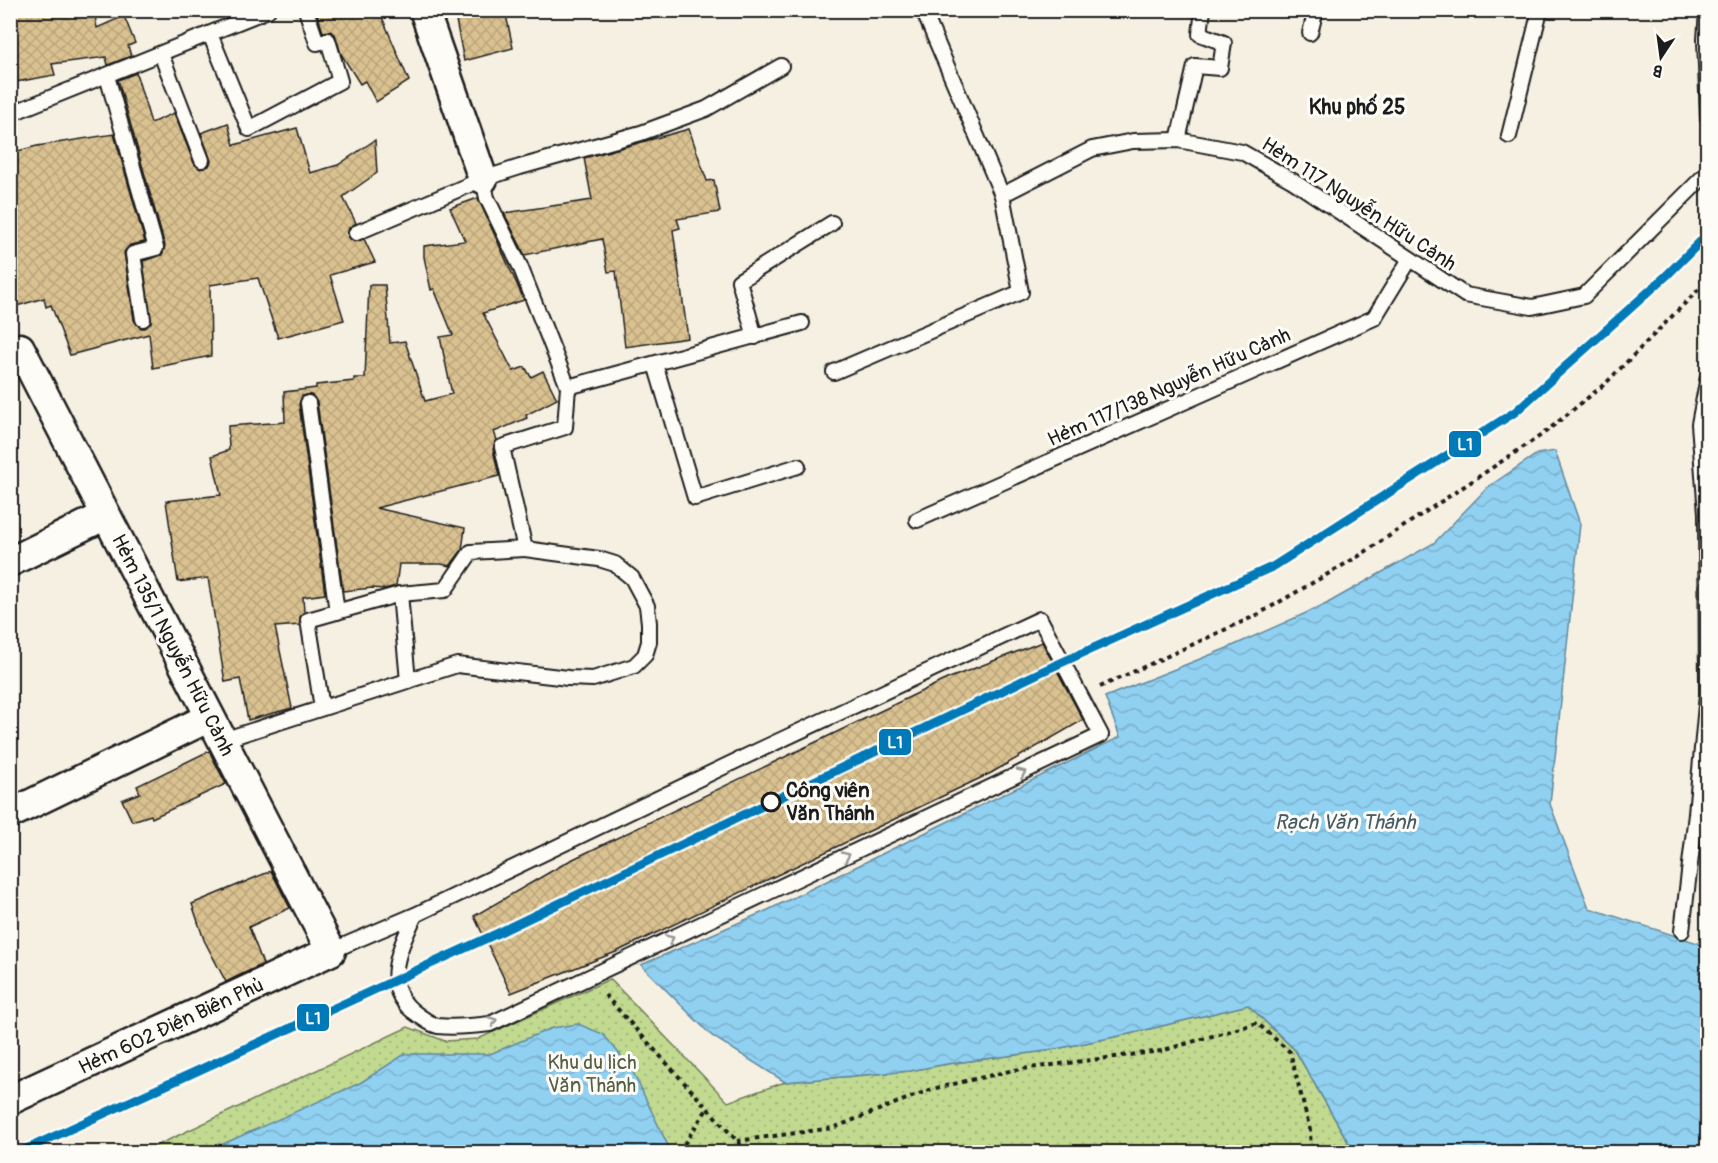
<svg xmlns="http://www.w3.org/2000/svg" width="1718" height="1163" font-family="Pangolin,sans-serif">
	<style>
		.green { fill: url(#green-dots); stroke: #6e7b56; stroke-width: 1.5 }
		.water { fill: url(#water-waves); stroke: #62889c; stroke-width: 1.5 }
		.building { fill: url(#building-cross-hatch); stroke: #1c1c1c; stroke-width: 1.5 }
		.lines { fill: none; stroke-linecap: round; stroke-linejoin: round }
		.service-casing { stroke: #1c1c1c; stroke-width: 18 }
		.minor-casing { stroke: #1c1c1c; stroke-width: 33 }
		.path { stroke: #1c1c1c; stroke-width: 4; stroke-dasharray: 4.5 4.5; stroke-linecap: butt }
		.service { stroke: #fdfcf7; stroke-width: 14 }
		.minor { stroke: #fdfcf7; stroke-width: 28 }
		.metro-1-casing { stroke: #fdfcf7; stroke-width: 14 }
		.metro-1 { stroke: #0079b8; stroke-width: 9 }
		.oneway { stroke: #989794 }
		.stop-dot { fill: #fdfcf7; stroke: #1c1c1c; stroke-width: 3 }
		.labels { text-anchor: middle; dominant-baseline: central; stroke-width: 6; stroke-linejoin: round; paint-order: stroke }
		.street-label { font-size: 20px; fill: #1c1c1c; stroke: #fdfcf7 }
		.stop-label { font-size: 20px; font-weight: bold; fill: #1c1c1c; stroke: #fdfcf7; text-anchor: start }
		.park-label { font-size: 20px; fill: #565e45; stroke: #fdfcf7 }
		.neighbourhood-label { font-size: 21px; font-weight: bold; fill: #1c1c1c; stroke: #fdfcf7 }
		.water-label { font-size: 21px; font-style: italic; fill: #455b67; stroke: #fdfcf7 }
		.line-badge { stroke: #fdfcf7; stroke-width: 2 }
		.badge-label { font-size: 16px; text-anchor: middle; font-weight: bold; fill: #fff }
	</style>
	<defs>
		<pattern id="green-dots" width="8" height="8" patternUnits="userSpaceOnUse" patternTransform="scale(1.5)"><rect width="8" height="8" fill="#c1da90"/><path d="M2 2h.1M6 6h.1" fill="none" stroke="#a5ba7c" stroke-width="1.8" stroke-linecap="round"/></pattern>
		<pattern id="water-waves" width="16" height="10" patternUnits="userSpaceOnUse" patternTransform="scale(1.5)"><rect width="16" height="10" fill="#90d0f1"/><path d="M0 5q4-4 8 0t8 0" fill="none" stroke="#7cb2ce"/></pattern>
		<pattern id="building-cross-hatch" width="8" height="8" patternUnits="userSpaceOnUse" patternTransform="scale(1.5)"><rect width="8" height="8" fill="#dac190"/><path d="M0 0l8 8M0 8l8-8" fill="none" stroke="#baa57c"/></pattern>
	</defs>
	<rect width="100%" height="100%" fill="#f6f0e2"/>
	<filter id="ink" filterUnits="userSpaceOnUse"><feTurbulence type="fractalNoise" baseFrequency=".0167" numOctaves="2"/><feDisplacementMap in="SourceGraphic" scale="12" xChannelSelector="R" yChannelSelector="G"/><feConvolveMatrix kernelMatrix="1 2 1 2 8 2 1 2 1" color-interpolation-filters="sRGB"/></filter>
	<g filter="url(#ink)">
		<path class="green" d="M610,979L728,1102L785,1082L910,1071L947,1064L1046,1051L1129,1034L1248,1005L1295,1050L1354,1152H143L408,1027L445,1041L478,1039Z"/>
		<g class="water">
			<path d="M1555,451L1580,524L1550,804L1589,908L1707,946V1152H1354L1295,1050L1248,1005L1129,1034L1046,1051L947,1064L910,1071L785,1082L712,1036L641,965L768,910L1120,737L1105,697L1230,647L1326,604L1434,543L1488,487L1537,454Z"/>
			<path d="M578,1024L603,1034L631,1068L671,1152H205L360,1083L405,1054H490L552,1028Z"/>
		</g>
		<g class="building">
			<path d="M10,10H94L97,28L124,16L135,43L128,46L131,56L108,65L106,57L52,64L55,75L10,83Z"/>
			<path d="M316,10H379L409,81L376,102L365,81L360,84L341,54L335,34L330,31L323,32Z"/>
			<path d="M454,10H505L513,48L464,61Z"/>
			<path d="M136,73L151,123L174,113L194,163L200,169L209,166L211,161L201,133L228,123L234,145L297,128L310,173L338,165L375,140L377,173L343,197L356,223L349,228L348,237L354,242L364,239L375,262L330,275L344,320L278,338L258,278L210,285L211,356L153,368L149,334L70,355L51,305L46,307L44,298L10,308V200L17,198L10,153L37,146L114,134L145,242L130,245L124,252L134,320L140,328H145L151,323L143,261L162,255L165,246L118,80Z"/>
			<path d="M689,129L707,181L714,180L720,212L677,219L680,228L673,230L688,338L625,347L616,271L608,272L602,239L525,255L504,213L592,200L584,158Z"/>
			<path d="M478,198L524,300L483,313L513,371L525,367L531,377L543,371L557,399L526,415L527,418L494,432L497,440L493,449L499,476L376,508L465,528L462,550L450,566L441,564H399L396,586L384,589L372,588L343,591L317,402L311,395L302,396L299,404L325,594L303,597L304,612L300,617V625L275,627L292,708L248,720L240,679L225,682L208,578L178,582L166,501L221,495L212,456L229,450L228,426L285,422L284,392L316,388V385L354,381V378H365L369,285H385L390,343L405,341L425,401L452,394L440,337L453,335L434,289L431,290L424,257V246L465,241L450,208Z"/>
			<path d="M1042,642L1083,720L991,773L616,952L511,993L474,916L569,861L947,679Z"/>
			<path d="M209,751L226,784L152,818L151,815L132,821L122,800L140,793L137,786Z"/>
			<path d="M271,871L290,908L249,927L263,964L226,982L204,940L192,904Z"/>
		</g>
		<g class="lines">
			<g class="service-casing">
				<g id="service">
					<path d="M1707,10L1705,40L1708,118"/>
					<path d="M1310,33L1316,10"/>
					<path d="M210,34L249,129L340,81L328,40L317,43L306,10"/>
					<path d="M161,54L202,160"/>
					<path d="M107,76L156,248L133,254L143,319"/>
					<path d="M10,114L268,10"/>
					<path d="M1509,136L1540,10"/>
					<path d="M1178,140L1195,66L1220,68L1224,43L1200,34L1203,10"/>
					<path d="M1002,195L1092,149L1133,141L1178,140L1242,152L1293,181L1465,295L1532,307L1584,296L1708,172"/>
					<path d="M356,233L483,179L520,167L641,133L706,109L781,66"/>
					<path d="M755,337L739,281L832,223"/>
					<path d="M655,364L695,498L798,466"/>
					<path d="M834,372L1021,292L1002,195L923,10"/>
					<path d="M568,387L802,323"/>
					<path d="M308,403L337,612"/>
					<path d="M917,520L1374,318L1410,259"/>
					<path d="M408,681L400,594L445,590L471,552L525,549L502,447L565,427L568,387L520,266L487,198L483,179"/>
					<path d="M322,708L308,620L400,594"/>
					<path d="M223,740L457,665L568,678L593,679L634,666L645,655L649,642V623L647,606L632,578L615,564L599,559L525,549"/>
					<path d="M1682,931L1696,814L1707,694L1706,513L1699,424L1708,377"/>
					<path d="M331,951L415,915L738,760L1040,619L1101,735L490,1024C473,1026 455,1028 438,1026C431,1025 424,1019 418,1015C379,989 399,950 415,915"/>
				</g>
			</g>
			<g class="minor-casing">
				<g id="minor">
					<path d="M424,10L483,179"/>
					<path d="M10,353L20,348L331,951L10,1100"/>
					<path d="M10,562L106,515"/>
					<path d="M10,814L210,717"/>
				</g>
			</g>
			<g class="path">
				<path d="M1100,687L1257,615L1359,556L1543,434L1606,383L1708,280"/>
				<path d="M605,995L747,1152"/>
				<path d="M737,1141L833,1128L932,1089L1014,1070L1161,1051L1257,1023L1290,1052L1310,1130L1311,1152"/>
				<path d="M679,1152L707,1109"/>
			</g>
			<use href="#service" class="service"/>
			<use href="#minor" class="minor"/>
			<g class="metro-1-casing">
				<path id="metro-1" d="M20,1152L496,934L1043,671L1274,566L1515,412L1666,276L1708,234"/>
			</g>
			<use href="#metro-1" class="metro-1"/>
		</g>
		<defs><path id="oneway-chevron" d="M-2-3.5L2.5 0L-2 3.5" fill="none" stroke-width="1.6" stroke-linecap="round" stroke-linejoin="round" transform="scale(1.5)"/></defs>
		<g class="oneway">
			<use href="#oneway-chevron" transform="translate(1022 773) rotate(-25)"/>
			<use href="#oneway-chevron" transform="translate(846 856) rotate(-25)"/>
			<use href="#oneway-chevron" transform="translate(670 939) rotate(-25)"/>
			<use href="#oneway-chevron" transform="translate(493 1021) rotate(-20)"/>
		</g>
	</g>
	<circle class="stop-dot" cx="771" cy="802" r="9"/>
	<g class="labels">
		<g class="street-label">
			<text transform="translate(1359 204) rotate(33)">Hẻm 117 Nguyễn Hữu Cảnh</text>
			<text transform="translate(1169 387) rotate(-24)">Hẻm 117/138 Nguyễn Hữu Cảnh</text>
			<text transform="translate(173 645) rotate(63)">Hẻm 135/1 Nguyễn Hữu Cảnh</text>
			<text transform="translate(171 1026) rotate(-25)">Hẻm 602 Điện Biên Phủ</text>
		</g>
		<g class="stop-label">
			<text x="786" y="790">Công viên<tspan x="786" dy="23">Văn Thánh</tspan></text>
		</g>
		<g class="park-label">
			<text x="592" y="1062">Khu du lịch<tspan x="592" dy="23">Văn Thánh</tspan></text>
		</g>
		<g class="neighbourhood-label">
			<text x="1357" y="107">Khu phố 25</text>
		</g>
		<g class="water-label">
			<text x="1345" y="822">Rạch Văn Thánh</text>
		</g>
	</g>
	<g class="line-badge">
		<rect x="1448" y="430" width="34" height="28" rx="6" fill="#0079b8"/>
		<rect x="878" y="728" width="34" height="28" rx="6" fill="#0079b8"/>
		<rect x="296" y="1003" width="34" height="29" rx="6" fill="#0079b8"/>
	</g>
	<g class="badge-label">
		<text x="1465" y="450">L1</text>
		<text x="895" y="748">L1</text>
		<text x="313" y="1024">L1</text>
	</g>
	<rect width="1718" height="1163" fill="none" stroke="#fdfcf7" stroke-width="36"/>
	<rect x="18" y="18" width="1682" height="1127" fill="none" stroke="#1c1c1c" stroke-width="2" filter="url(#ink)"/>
	<g transform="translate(1661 57) rotate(193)" stroke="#fdfcf7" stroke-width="4.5" paint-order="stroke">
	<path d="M0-4.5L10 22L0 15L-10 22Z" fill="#1c1c1c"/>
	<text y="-9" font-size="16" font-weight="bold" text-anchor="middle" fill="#1c1c1c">B</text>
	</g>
</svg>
